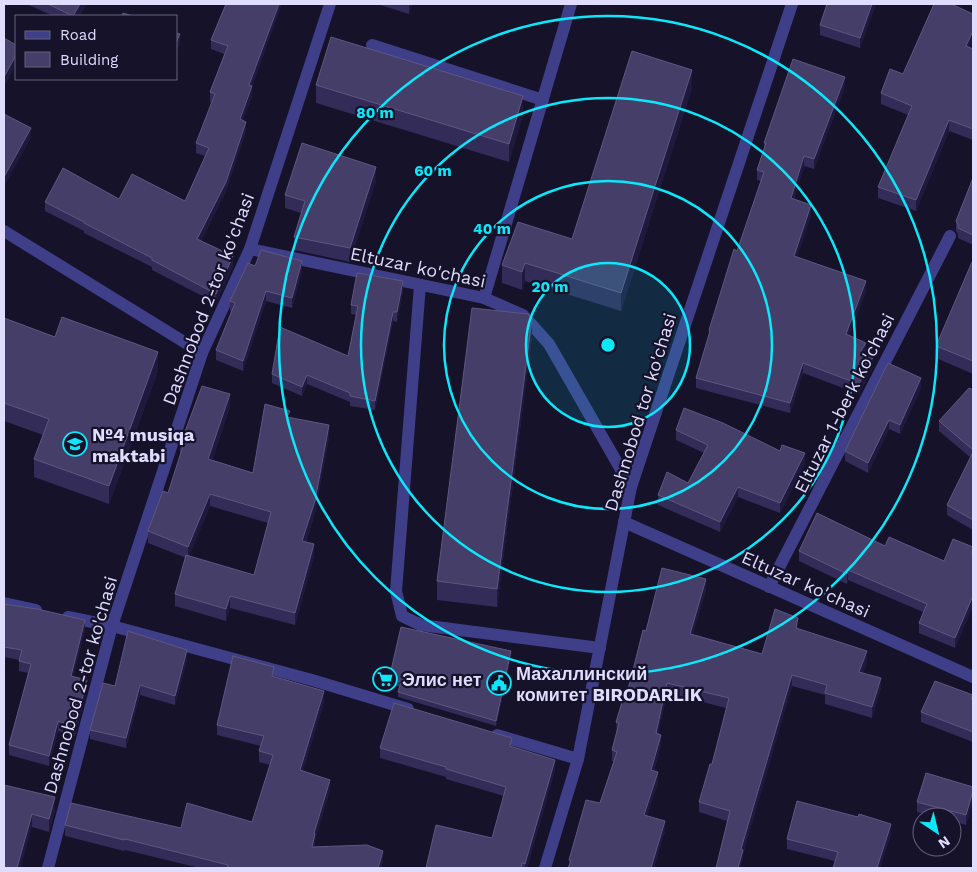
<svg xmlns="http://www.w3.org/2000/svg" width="977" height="872" font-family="'Work Sans',sans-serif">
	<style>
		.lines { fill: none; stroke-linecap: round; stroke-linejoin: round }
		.lane { stroke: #3f3e88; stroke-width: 12 }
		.street { stroke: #3f3e88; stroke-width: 12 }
		.wall { fill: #332b58; fill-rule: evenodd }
		.shaded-wall { fill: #1f193e }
		.building { fill: #453e69; stroke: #5e5781 }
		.ring { fill: none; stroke: #0ce7fa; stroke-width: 2.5 }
		.labels { text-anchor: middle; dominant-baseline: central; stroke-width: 4.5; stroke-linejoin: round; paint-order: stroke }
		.street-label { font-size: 18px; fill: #dfdcfe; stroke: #15122a }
		.poi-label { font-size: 18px; font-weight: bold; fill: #dfdcfe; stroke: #15122a; text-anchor: start }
		.centre { fill: #0ce7fa; stroke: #15122a; stroke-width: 2.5 }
		.ring-label { font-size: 15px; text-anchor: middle; font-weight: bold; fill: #0ce7fa; stroke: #15122a; stroke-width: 4.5; stroke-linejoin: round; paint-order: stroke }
	</style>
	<rect width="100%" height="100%" fill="#15122a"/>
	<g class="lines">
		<g class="lane">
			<path d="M372,45L543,100"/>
			<path d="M420,285L396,591L402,616L421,625L600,648"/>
			<path d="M484,298L571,4"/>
		</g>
		<g class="street">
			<path d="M4,231L202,353"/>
			<path d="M250,249L484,298L523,315L549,344L631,487"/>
			<path d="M624,522L973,677"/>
			<path d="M769,587L950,236"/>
			<path d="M4,603L36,610"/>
			<path d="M68,617L112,626L312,680L408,709"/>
			<path d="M497,735L578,759"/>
			<path d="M48,868L112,626L202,353L250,249L330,4"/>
			<path d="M545,868L578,759L631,487L792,4"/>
		</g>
	</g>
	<g class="wall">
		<path d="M27,4H86L79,16H53Z"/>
		<path d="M226,4L252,88V96L243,120L246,131L226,191L201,241L233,266L216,303L152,270V267L84,233V231L45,211V202L119,199L185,201L205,156L196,153V143L212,102H210V92L224,54L211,49V40Z"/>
		<path d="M377,4H412L409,14Z"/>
		<path d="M876,4L860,48L820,35V25Z"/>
		<path d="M971,48L973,49V140L949,131L916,211L878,198V187L908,115L881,104V93L903,74Z"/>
		<path d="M316,85L523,114L509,162L316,103Z"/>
		<path d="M845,87L814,169L804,166L794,199L811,215L797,257L866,291L849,336L866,353L873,367L859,394L803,373L790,413L696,388V378L709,336V330L737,251L761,181L757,180V170L764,149V143Z"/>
		<path d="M692,88L621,311L525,281L522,290L502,283V265L572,239Z"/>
		<path d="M973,178V245L958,238V234L956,231V221Z"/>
		<path d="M376,180L350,262L294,250V237L301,213L285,208V195Z"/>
		<path d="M973,262V374L936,358V346Z"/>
		<path d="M255,266L302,271L292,308L266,301L243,371L216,360V350L232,312L230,311V301Z"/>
		<path d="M403,291L397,322L393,321L375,410L350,406V402L307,384L302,396L272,383V374L348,356L356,315L351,314V305Z"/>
		<path d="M4,318L55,337L158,371L109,504L34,477V459L43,435L4,421Z"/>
		<path d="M532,337L497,607L437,600V581Z"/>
		<path d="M921,388L900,434L889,429L868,473L845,461V451Z"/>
		<path d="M973,390V530L947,515V505L971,458L939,431V421Z"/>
		<path d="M230,406L212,460L253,473L290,418L329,437L315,513L306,542L314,556L295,625L230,608L226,621L175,606V594L186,558L148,543V531L168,493L180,456V445ZM210,506L268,523L254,575L189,556Z"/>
		<path d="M676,430L805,463L780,513L738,497L720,532L658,505V495L688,483L704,453L676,440Z"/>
		<path d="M885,546L944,561L973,547V609L972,608L955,648L919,633V623L923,612L848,580L847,584L799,561V551Z"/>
		<path d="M706,590L693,634L762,654L798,629L867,662L863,673L881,688L872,718L825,704V695L792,686L743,854V860L727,821L699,812V802L712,764L726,708L667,693L658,734L661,745L654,771L658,783L647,816L665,831L654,868H568L569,865V860L600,803L614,761H612V750L617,733L616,722L646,631Z"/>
		<path d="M4,604L85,630L73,677L87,690L75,736L58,731L49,766L9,755V745L28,673L19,671V660L4,657Z"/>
		<path d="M511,656L496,726L398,697V692L400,687L389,684V679Z"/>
		<path d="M187,660L175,705L140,695L126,748L90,739V730L115,686Z"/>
		<path d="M274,677L324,702L303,771L330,790L315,840V847L383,861L381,868H200L125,850L124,851L65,836V825L181,828L252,822L270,765L259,762V751L261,746L217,735V725Z"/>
		<path d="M973,699V742L921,722V712Z"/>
		<path d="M512,747L555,770L527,868H426L492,838L504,796L446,779V777L380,758V748Z"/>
		<path d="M4,785L55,810L49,832L32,827Z"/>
		<path d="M973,787V801L966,825L952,821V817H937L917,812V802Z"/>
		<path d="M891,834L880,868H833L835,861L787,849V839Z"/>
	</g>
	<g class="shaded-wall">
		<path d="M80,4H86L79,16H73Z"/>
		<path d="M279,4H282L252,88V96L240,129V119L249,85Z"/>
		<path d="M409,4H412L409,14Z"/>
		<path d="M872,4H876L860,48V38Z"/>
		<path d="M973,31V42L966,57V46Z"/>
		<path d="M180,34V44L176,53V43Z"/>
		<path d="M16,55V65L4,87V77Z"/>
		<path d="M692,70V88L621,311V293Z"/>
		<path d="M845,77V87L814,169V159Z"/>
		<path d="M523,96V114L509,162V144Z"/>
		<path d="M949,120V131L916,211V200Z"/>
		<path d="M246,122V131L226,191L197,249V239Z"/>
		<path d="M31,128V138L4,187V177Z"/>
		<path d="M804,156V166L791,208V198Z"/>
		<path d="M376,167V180L350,262V248Z"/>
		<path d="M811,205V215L794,266V256Z"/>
		<path d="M233,256V266L216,303V294Z"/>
		<path d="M302,261V271L292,308V298Z"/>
		<path d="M525,263V281L522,290V272Z"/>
		<path d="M403,281V291L397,322V312Z"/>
		<path d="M866,281V291L846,344V334Z"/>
		<path d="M266,291V301L243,371V361Z"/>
		<path d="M393,312V321L375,410V401Z"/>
		<path d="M532,319V337L497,607V589Z"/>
		<path d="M866,343V353L861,361V351Z"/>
		<path d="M158,352V371L109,504V486Z"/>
		<path d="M873,357V367L859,394V384Z"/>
		<path d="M803,363V373L790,413V403Z"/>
		<path d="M307,375V384L302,396V387Z"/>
		<path d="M921,378V388L900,434V425Z"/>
		<path d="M230,394V406L208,471V459Z"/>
		<path d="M889,420V429L868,473V463Z"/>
		<path d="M329,425V437L315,513L302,553V541Z"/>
		<path d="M805,453V463L780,513V503Z"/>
		<path d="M738,487V497L720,532V522Z"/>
		<path d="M210,494V506L188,559V547Z"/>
		<path d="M314,544V556L295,625V613Z"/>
		<path d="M848,570V580L847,584V574Z"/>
		<path d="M706,579V590L690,644V634Z"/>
		<path d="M230,596V608L226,621V609Z"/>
		<path d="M972,598V608L955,648V638Z"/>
		<path d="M798,618V628H796Z"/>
		<path d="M85,620V630L71,686V676Z"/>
		<path d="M187,650V660L175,705V696Z"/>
		<path d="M511,651V656L496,726V721Z"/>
		<path d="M867,651V662L859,683V672Z"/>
		<path d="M792,675V686L743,854V860L740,868H738L741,849Z"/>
		<path d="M881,678V688L872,718V707Z"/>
		<path d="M87,680V690L75,736V726Z"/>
		<path d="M667,683V693L656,744V733Z"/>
		<path d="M140,685V695L126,748V738Z"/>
		<path d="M324,691V702L300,781V770Z"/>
		<path d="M58,721V731L49,766V756Z"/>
		<path d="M661,735V745L651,781V770Z"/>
		<path d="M555,760V770L527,868H525V864Z"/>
		<path d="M658,772V783L644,826V815Z"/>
		<path d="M330,780V790L315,840V845L312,857V847L314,833Z"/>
		<path d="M973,791V801L966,825V815Z"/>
		<path d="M55,797V810L49,832V819Z"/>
		<path d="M32,814V827L21,868H17Z"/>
		<path d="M665,821V831L654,868H651Z"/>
		<path d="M891,824V834L880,868H877Z"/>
		<path d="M383,851V861L381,868H378Z"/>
	</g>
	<g class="building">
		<path d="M48,4H80L73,16Z"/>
		<path d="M226,4H279L249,85L252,86L240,119L246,122L226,182L197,239L233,256L216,294L152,260V258L84,223V222L45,202L63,168L119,199L132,174L185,201L209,148L196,143L215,94L210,92L228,46L211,40Z"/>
		<path d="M827,4H872L860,38L820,25Z"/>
		<path d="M934,4H951L973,14V31L966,46L973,49V129L949,120L916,200L878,187L912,106L881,93L890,69L903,74Z"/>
		<path d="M123,13L133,16H122Z"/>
		<path d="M176,33L180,34L176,43Z"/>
		<path d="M331,37L523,96L509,144L316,85Z"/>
		<path d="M4,38L16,45V55L4,77Z"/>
		<path d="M632,51L692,70L621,293L525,263L522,272L502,265L518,222L572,239Z"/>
		<path d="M793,59L845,77L814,159L804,156L791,198L811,205L794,256L866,281L846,334L866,343L861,351L873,357L859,384L803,363L790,403L696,378L710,331L709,330L734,249L737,251L764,172L757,170L766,143H764Z"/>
		<path d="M4,114L31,128L4,177Z"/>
		<path d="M302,143L376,167L350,248L294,237L305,201L285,195Z"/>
		<path d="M973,178V235L958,228V225L956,221Z"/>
		<path d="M261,250L302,261L292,298L266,291L243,361L216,350L235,303L230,301L248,263L255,266Z"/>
		<path d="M972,262H973V361L936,346Z"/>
		<path d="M357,273L403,281L397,312H393L375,401L350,396V393L307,375L302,387L272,374L280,327L348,356L358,306L351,305Z"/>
		<path d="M472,308L528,314L532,319L497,589L437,581Z"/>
		<path d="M62,317L158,352L109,486L34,459L49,419L4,403V318L55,337Z"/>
		<path d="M888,363L921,378L900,425L889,420L868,463L845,451Z"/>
		<path d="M202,386L230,394L208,459L253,473L265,404L290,411L287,417L329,425L315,501L302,541L314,544L295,613L230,596L226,609L175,594L186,555L254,575L271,512L210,494L188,547L148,531L163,491L168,493L183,446L180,445Z"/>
		<path d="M969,388L973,390V450L939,421Z"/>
		<path d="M684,408L723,423L780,451L782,445L805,453L780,503L738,487L720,522L658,495L667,472L688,483L708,445L676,430Z"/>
		<path d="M973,452V520L947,505Z"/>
		<path d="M817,513L885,546L889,537L944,561L953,539L973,547L972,555H973V599L972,598L955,638L919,623L927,604L848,570L847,574L799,551Z"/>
		<path d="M662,568L706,579L690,634L762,654L775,609L798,618L796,628L867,651L859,672L881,678L872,707L825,693L827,685L792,675L741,849L743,850L738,868H716L730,811L699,802L710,764H712L729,698L667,683L656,733L661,735L651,770L658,772L644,815L665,821L651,868H568L571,861L569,860L586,800L600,803L617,752L612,750L619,723L616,722L626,689L628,690L643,630L646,631Z"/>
		<path d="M4,604L37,609L85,620L71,676L87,680L75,726L58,721L49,756L9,745L31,664L19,661L22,650L4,647Z"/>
		<path d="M401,627L511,651L496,721L398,692L401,682L389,679Z"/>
		<path d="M128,631L187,650L175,696L140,685L126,738L90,730L103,683L115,686Z"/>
		<path d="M233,656L274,667L272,676L324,691L300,770L330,780L314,833L315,834L312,847L367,845L383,851L378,868H227L228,865L125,839L124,840L65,825L71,803L181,828L187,803L252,822L273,755L259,751L264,736L217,725Z"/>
		<path d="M935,681L973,695L971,699H973V732L921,712Z"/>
		<path d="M394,703L512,738L510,746L555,760L525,864L522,863L521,868H426L436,825L492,838L506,787L446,769V767L380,748Z"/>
		<path d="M926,773L973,787V791L966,815L917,802Z"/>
		<path d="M4,785L55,797L49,819L32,814L17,868H4Z"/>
		<path d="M797,801L858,817L859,814L891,824L877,868H833L838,852L787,839Z"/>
	</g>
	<circle cx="608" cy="345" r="82" fill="#0ce7fa" fill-opacity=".12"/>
	<g class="ring">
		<circle cx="608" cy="345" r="82"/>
		<circle cx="608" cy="345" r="164"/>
		<circle cx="608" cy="345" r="247"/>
		<circle cx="608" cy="345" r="329"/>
	</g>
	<defs>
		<g id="school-ring" transform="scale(1.25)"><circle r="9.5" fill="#15122a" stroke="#0ce7fa" stroke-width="1.5"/><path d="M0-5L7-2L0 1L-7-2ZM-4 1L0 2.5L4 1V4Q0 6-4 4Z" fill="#0ce7fa"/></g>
		<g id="supermarket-ring" transform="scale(1.25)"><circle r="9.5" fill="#15122a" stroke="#0ce7fa" stroke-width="1.5"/><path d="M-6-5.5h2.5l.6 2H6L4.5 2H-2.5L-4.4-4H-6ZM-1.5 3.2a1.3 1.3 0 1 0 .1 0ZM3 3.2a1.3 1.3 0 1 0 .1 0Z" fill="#0ce7fa"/></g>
		<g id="civic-ring" transform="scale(1.25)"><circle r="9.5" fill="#15122a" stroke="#0ce7fa" stroke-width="1.5"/><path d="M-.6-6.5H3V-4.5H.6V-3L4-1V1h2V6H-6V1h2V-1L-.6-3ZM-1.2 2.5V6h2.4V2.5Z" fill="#0ce7fa"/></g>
	</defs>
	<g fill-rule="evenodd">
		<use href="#school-ring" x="75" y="444"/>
		<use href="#supermarket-ring" x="385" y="679"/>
		<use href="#civic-ring" x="499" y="683"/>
	</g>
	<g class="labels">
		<g class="street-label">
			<text transform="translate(418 267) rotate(12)">Eltuzar ko'chasi</text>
			<text transform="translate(208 299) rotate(-69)">Dashnobod 2-tor ko'chasi</text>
			<text transform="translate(844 403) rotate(-63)">Eltuzar 1-berk ko'chasi</text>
			<text transform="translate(640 412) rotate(-73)">Dashnobod tor ko'chasi</text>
			<text transform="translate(806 584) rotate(24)">Eltuzar ko'chasi</text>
			<text transform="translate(80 685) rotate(-74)">Dashnobod 2-tor ko'chasi</text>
		</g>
		<g class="poi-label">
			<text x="92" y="434">№4 musiqa<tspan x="92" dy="21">maktabi</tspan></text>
			<text x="516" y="673">Махаллинский<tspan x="516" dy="21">комитет BIRODARLIK</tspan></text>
			<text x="402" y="679">Элис нет</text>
		</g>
	</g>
	<circle cx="608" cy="345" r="8" class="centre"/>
	<g class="ring-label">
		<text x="375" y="118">80 m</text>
		<text x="433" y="176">60 m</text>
		<text x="492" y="234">40 m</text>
		<text x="550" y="292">20 m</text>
	</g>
	<rect width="977" height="872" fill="none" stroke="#dfdcfe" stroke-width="10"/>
	<rect x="15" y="15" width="162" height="65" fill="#15122a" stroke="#66637f"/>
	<rect x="25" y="31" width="25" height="8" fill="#3f3e88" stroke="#66637f"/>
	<text x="60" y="40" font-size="15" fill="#dfdcfe">Road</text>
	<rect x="25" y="52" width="25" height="15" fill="#453e69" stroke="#66637f"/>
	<text x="60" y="65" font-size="15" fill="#dfdcfe">Building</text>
	<g transform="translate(937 832) rotate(145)"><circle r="24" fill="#15122a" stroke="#66637f"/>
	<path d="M0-4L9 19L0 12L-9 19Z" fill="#0ce7fa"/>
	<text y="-8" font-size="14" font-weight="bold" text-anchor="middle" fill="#dfdcfe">N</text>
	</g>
</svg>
